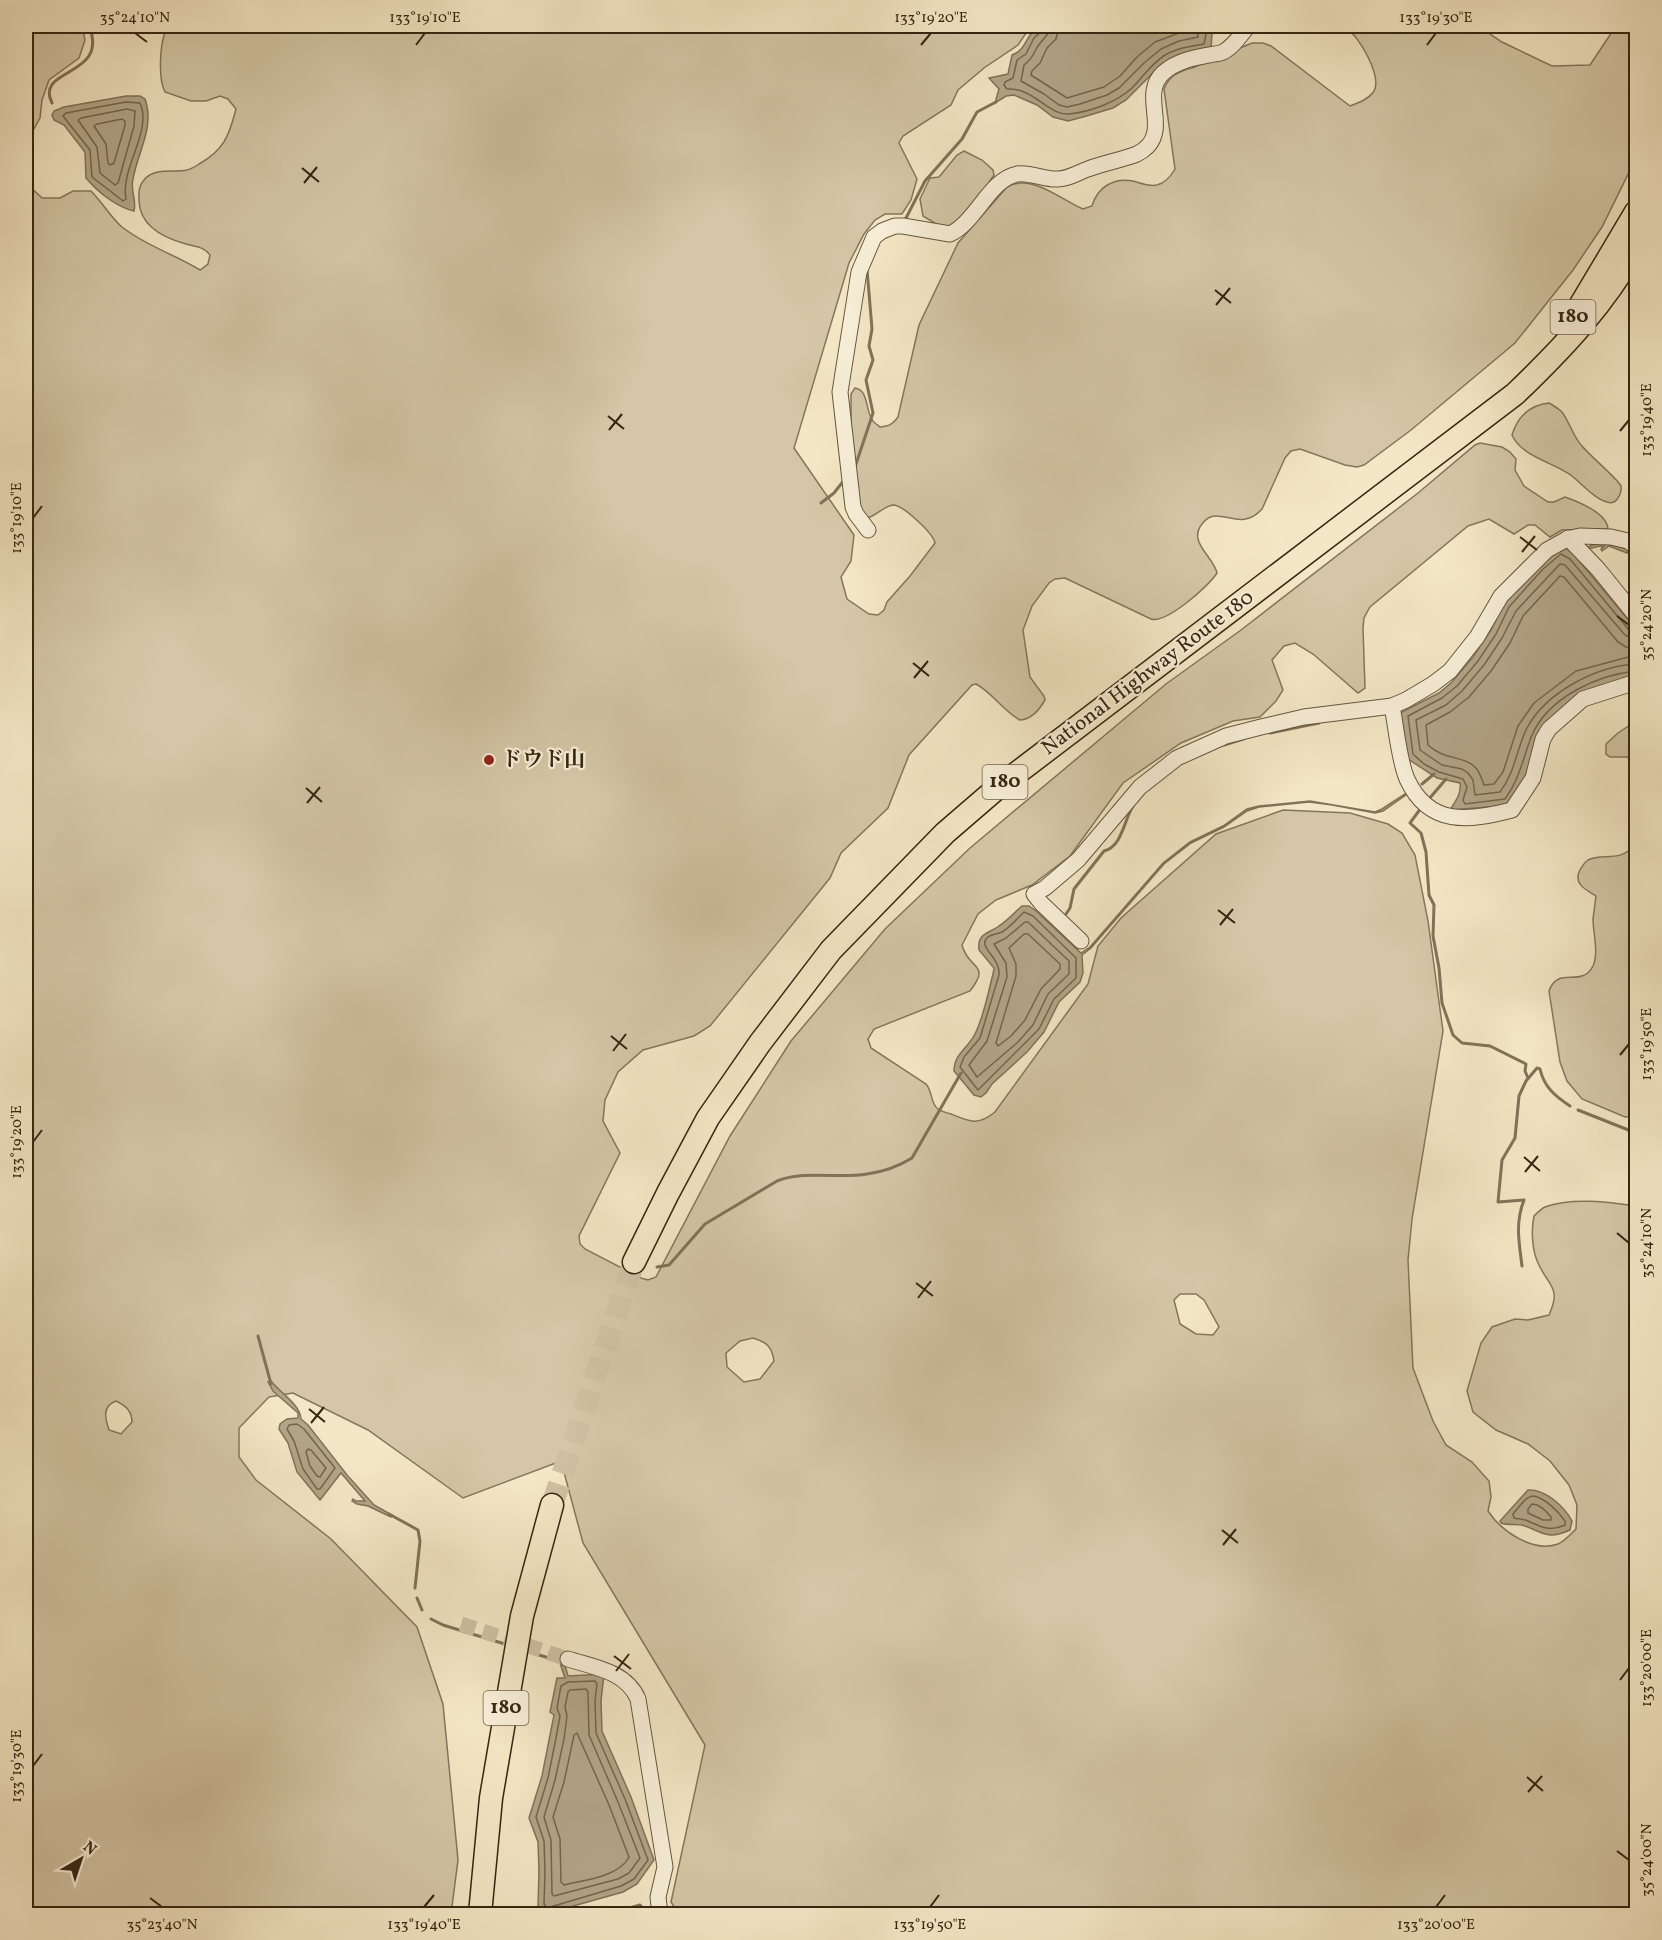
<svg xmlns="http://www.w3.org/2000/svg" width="1662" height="1940" font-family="Vollkorn,'Noto Serif JP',serif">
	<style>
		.green { fill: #d4c6a6; stroke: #84765c; stroke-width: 1.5; fill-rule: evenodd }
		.water { fill: #b3a588; stroke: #817258; stroke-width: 1.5 }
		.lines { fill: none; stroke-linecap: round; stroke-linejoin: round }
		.shore { stroke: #74654c; stroke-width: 1.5 }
		.stream { stroke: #817258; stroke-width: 3 }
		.minor-tunnel { stroke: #cec0a1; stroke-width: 15; stroke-dasharray: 15 8; stroke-linecap: butt }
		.highway-tunnel { stroke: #cec0a1; stroke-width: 22; stroke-dasharray: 22 11; stroke-linecap: butt }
		.minor-casing { stroke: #65563e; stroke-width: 17 }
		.highway-casing { stroke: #352511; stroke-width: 25 }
		.minor { stroke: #f8efd9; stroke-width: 15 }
		.highway { stroke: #f4e7c5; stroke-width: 22 }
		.ticks { fill: none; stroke: #352511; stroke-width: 2 }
		.poi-dot { fill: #8f2418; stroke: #f8efd9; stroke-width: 2 }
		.labels { text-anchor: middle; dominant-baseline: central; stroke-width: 4.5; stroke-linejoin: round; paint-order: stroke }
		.shield { fill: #f8efd9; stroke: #70624d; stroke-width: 1.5 }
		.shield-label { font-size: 20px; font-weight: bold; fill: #352511 }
		.street-label { font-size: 21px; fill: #352511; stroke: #f8efd9 }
		.poi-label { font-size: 21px; font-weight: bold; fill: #352511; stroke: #f8efd9; text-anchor: start }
		.neatline { fill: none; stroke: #352511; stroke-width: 2 }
		.ticks-label { font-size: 15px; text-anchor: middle; fill: #352511 }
	</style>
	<rect width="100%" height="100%" fill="#f4e7c5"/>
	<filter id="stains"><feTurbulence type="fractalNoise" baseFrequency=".00333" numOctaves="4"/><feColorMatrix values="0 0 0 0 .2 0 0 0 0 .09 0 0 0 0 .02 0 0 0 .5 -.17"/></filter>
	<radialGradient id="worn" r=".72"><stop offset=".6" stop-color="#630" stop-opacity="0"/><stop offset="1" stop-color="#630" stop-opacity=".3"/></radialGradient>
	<g class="green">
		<path d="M26,26H82L85,40L79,58L49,80L42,100L40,118L26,143Z"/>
		<path d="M169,26H1031L1018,45L984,68L958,90L951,105L903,136L899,143L917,179L911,200L902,214H885L875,220L864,234L849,263L794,448L854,535L851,561L841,577L847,599L869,614L878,615L884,610L887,602L910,576L935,543C933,533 903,505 893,505C884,506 876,516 867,518L861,513L851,440V394L855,388C869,390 865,411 873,421C873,422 879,426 880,427C889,426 892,425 898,417L919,325L958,243L1007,187C1032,173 1061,200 1083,209L1092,206C1097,188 1113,177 1133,181C1141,183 1148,187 1157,185C1165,183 1171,176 1175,169L1164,89C1169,76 1179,71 1192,68L1252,43H1263L1271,46L1350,106C1358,103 1369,99 1374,91C1382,77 1360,37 1347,29C1341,24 1332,28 1324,26H1478L1502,42L1552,66L1590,65L1616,26H1636V158L1602,227L1573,270L1515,343L1411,430L1364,465L1357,467L1345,465L1300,449L1291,451L1285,458L1262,509C1238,536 1216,499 1200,527C1190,543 1214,558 1217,573C1209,586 1166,624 1151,619L1065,578L1055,579L1049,583L1032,606L1023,630L1030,677L1044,696L1045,700C1039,710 1032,719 1020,720C1003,711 993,693 976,684L972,685L909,755L888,808L841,853L830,878L710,1026L694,1036L643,1050L618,1072L605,1100L603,1121L620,1153L579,1236L580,1244L585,1249L641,1278L648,1280L656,1277L730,1136L791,1041L885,929L970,848L1166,684L1241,630L1418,493L1475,445L1480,443L1502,447L1510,452L1516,459L1515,470L1524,486L1548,502H1554L1565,497C1579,502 1607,513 1608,529L1562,530L1550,537L1535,525H1528L1514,534L1489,519L1468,526L1370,607L1364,618L1363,628L1365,688L1358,693L1313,654L1295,643L1284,646L1272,660L1283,690L1276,701L1260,717L1233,721L1181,743L1123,783L1070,856L1032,885L996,900L978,914L962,945C968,970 992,963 970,991L874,1029L868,1039L871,1048L926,1084C933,1092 930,1103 938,1109C941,1111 947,1113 951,1114C970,1122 978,1126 995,1112L1088,984L1098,946L1121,918L1216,834L1283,810L1350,813L1388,824L1402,833L1415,855L1428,921L1443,1031L1412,1219L1408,1260L1413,1368L1433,1421L1446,1445L1472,1462L1489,1481L1491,1497L1488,1511C1501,1531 1533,1553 1558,1544C1565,1541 1571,1534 1576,1529L1577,1505L1569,1485L1550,1461L1528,1444L1496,1430L1473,1412L1467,1391L1481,1343L1492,1327L1515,1319L1528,1320L1549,1315C1562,1287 1548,1286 1538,1263C1532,1250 1531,1230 1534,1216C1537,1213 1541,1209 1545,1207C1571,1197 1610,1202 1636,1206V1914H1540C1529,1910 1519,1909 1508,1914H679L671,1902L705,1745L583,1543L561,1461L463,1498L368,1430L293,1393L269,1397L239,1428V1457L256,1480L331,1539L417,1627L443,1704L458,1860L451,1914H26V183L42,198H60L73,191H91C102,202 112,219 122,227C146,246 174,254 200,270L208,264L210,255C203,246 196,247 186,244C164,238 140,227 139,201C139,193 138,187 144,180C154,167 173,173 187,170C191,169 196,166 199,164C224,150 229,136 236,109L228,99L220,96L206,101H191L165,92C158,79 159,37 169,26ZM1180,1294H1196L1204,1300L1219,1327L1213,1335L1196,1334L1180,1324L1174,1300ZM753,1338C767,1342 772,1347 774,1361L760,1379L744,1382L727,1367L726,1353L740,1341ZM116,1401C126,1406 132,1411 132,1422L121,1434L109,1430C105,1418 102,1406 116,1401Z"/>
		<path d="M964,151L982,160L993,170L994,175L971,209L957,226L943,228L923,216L920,199L930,178L939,177L957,155Z"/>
		<path d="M1549,403C1553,405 1557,408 1561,411C1568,418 1573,437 1582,446C1588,454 1619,480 1621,486C1622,491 1619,499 1614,502C1602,507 1581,483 1572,476C1553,462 1522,457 1512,435C1518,416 1530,405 1549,403Z"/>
		<path d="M1636,721V765L1627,757H1610L1606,754V744L1618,733Z"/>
		<path d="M1636,844V1116L1625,1117L1582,1099L1567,1081L1560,1062L1549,991C1558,965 1581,989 1593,966C1599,954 1593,932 1593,919C1594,911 1595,904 1596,896C1587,890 1574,885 1579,872C1581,868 1584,863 1588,860C1603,852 1619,864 1636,844Z"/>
	</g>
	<g class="water">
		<path d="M1040,26H1210L1212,33L1211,49L1159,67L1126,100L1113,108L1083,117L1068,121L1053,117L1037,105L1014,95L1006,96L995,103L999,89L989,78L1008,74L1012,55C1028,49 1024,35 1040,26Z"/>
		<path d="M126,96H140L145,99C155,127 138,151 133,179C130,191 137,201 134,211C116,207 98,192 86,178L85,152L64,125L54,120L52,115L54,111L64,107Z"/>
		<path d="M1598,543H1608L1629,550L1627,553L1609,546L1602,551L1601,549L1604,546C1593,546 1585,551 1575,556L1636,629V677L1585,692L1530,765L1523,782L1510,803L1501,806L1450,810C1455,802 1462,793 1460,783L1437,778L1408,759L1400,713L1439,693L1452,682L1473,657L1491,630L1504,603L1539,565L1563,546L1572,553Z"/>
		<path d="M1408,792L1409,793L1383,811L1375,813L1332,805L1309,802L1259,807L1247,811L1224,827L1191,843L1164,864L1091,948L1082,955L1083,973L1080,982L1059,1002L1044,1032L1027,1052L992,1084L986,1093L981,1097L974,1095L954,1071C953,1055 969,1047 975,1034C984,1016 988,993 993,974L994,968L979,950C977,933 988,934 999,926C1007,921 1015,912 1022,906H1029L1036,911L1081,953L1090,947L1163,863L1190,842L1223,826L1247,809L1259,806L1310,801L1375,812L1382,809Z"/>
		<path d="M271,1381C280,1393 300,1404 301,1419L308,1425L347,1475L374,1505L392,1515L391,1517L368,1506L357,1504L352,1501L353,1499L356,1501H365L341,1473L320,1500L297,1472L288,1443L279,1429L280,1424L287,1419L298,1418V1413L273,1391L268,1382Z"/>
		<path d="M1528,1490C1545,1489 1564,1506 1572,1521L1570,1530C1548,1540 1544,1533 1525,1526C1517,1523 1509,1526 1501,1523L1500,1521Z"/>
		<path d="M564,1662L568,1676L604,1674L601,1701L602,1731L631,1797L654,1860L637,1884L623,1892L545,1914L541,1912L538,1906L539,1871L538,1842L529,1818L542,1776L554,1715L550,1712L557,1678H565L560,1663Z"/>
	</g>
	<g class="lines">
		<g class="shore">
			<path d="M1042,26V31L1034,38L1026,54L1017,60L1013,78L1005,82L1004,85L1007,89C1033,87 1049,116 1069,114C1090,112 1117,102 1132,88C1143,77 1151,64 1165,55C1177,48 1191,46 1204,44L1206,34L1205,26"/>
			<path d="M1050,26C1049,34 1046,36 1041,42C1033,51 1035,57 1024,65L1021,81L1044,94L1059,105L1067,107L1080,104L1107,95L1119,88L1144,63L1161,49L1179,41L1198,37L1197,26"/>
			<path d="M1059,26L1056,39L1047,48L1040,63L1032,71L1031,75L1067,98L1104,87L1120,76L1137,57L1155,42L1187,30L1188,26"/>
			<path d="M126,102L140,103C153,131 120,168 126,199L123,201L92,177L90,150L63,116L66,113Z"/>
			<path d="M127,109L135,111L134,126L118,183L115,185L100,173L97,147L78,120L81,118Z"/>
			<path d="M122,119L125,121V125L114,163L110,165L108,163L106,144L94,126L97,124Z"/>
			<path d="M1636,632L1629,630L1570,559L1561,554L1543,569L1509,607L1496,634L1478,661L1457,686L1442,698L1408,716L1413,754L1424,764L1439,772L1463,779L1467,787L1463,800L1465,804L1505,799C1520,779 1523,757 1532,735C1549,697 1597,675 1636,671"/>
			<path d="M1636,640L1625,635L1565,565L1560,564L1516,611L1502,638L1484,665L1462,691L1446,705L1416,720L1420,750L1442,765L1462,769L1468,773L1473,780L1475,795L1500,792C1515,773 1516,750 1527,728C1546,692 1597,666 1636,664"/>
			<path d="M1636,649L1626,647L1618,642L1564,577L1560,576L1523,616L1510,643L1491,671L1469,697L1450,712L1426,725L1428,745C1445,761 1464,755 1476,768C1480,773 1482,779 1484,785L1494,784L1503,772L1518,726L1534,703L1576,671L1636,655"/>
			<path d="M1024,912L1033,916L1076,958V978L1054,999L1039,1029L978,1090L960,1067L964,1057L980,1038L999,975C1001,957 976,947 988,937C992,934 998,934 1002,932C1010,927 1017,919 1024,912Z"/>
			<path d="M1028,922L1069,961V974L1048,994L1033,1025L1018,1042L977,1077L969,1065L987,1041L1007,977L1006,963L994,944L1006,938L1025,922Z"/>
			<path d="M1024,934H1028L1060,964V969L1041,989L1025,1020L1011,1036L998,1046L996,1043L1016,976V964L1009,948Z"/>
			<path d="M289,1425L297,1424L304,1429L335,1468L320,1489H317L303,1469L294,1441L287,1429Z"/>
			<path d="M308,1449L311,1450L326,1468L320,1477L317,1476L310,1466L306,1452Z"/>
			<path d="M1534,1496C1546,1499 1558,1511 1565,1521V1525C1550,1532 1541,1527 1528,1521C1523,1519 1518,1519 1514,1518L1513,1514C1519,1508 1525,1496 1534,1496Z"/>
			<path d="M1532,1504C1539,1504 1547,1512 1551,1517V1520H1543L1528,1513V1509Z"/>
			<path d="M595,1681L597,1684L595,1701L596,1733L625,1799L648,1860L634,1879L621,1886L547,1908L544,1904L545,1871L544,1841L536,1817L548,1778L556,1738L560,1716L557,1708L561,1686L568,1682Z"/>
			<path d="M586,1689L588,1692L589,1735L618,1802L640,1858L629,1873L618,1879L554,1896L552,1894L551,1840L544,1817L555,1780L564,1739L567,1716L565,1707L568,1692L570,1690Z"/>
			<path d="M577,1733L609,1805L629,1857C619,1877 584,1880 564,1885L561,1882L560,1839L553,1817L564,1782L574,1735Z"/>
		</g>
		<g class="stream">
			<path d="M52,103C34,67 110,78 89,26"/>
			<path d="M905,220L925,181L962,139L977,112L996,102"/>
			<path d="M855,467L873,413L866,380L873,360L869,346L872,329L867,269"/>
			<path d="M821,503L834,493L845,479"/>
			<path d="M1632,554L1636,556"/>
			<path d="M1270,733L1319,723"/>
			<path d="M1224,745L1243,739"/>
			<path d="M1422,784L1434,774"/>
			<path d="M1429,799L1446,779"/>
			<path d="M1421,808L1410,823L1421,833L1426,852L1429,895L1434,905L1433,936L1439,968L1442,1003L1453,1035L1462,1043L1490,1046L1526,1064L1525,1071L1528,1078"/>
			<path d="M1064,917L1070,908L1074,889L1104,851C1122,847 1124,820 1133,806"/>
			<path d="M1578,1110L1636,1133"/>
			<path d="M1522,1266C1519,1242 1515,1223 1524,1200L1498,1202L1502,1160L1515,1138L1519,1096L1526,1081L1537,1068L1540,1069C1544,1087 1555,1096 1570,1106"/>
			<path d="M657,1267L669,1265L705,1224L777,1181C806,1170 838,1179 867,1174C882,1172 899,1166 912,1158L961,1073"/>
			<path d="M258,1336L271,1384"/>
			<path d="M389,1514L418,1530L420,1541L415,1588"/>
			<path d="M417,1598L422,1610"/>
			<path d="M431,1619L443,1625L508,1645"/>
			<path d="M526,1651L562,1662"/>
			<path d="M609,1914L640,1905L647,1914"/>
		</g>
		<path class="minor-tunnel" d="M461,1624L568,1659"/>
		<path class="highway-tunnel" d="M552,1505L634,1262"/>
		<g class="minor-casing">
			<g id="minor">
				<path d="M868,530L856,514L853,507L840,392L859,272L874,237L882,231L895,226H903L950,234C976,222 990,179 1017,174C1031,172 1045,180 1058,179C1069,179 1079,172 1088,169C1104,163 1121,160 1137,154C1141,152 1145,149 1148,146C1167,125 1141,94 1163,73C1176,61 1193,58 1209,55C1213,54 1219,54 1223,52C1233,47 1241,35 1248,26"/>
				<path d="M1568,538L1598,569L1636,616"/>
				<path d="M1392,706C1396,726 1399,761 1407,779C1429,827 1469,821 1512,810L1533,778L1543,739L1549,729L1583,699L1636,682"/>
				<path d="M1081,941L1041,903L1034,894L1045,888L1078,860L1140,787L1177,758L1226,736L1261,727L1304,717L1392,706L1406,700L1433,684L1450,671L1477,637L1501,596L1547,550L1567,539L1580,536L1611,537L1628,541L1636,547"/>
				<path d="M568,1659C593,1667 626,1671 638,1699L665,1867L658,1897L660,1914"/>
			</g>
		</g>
		<g class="highway-casing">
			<g id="highway">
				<path d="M1577,311L1636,212"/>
				<path d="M634,1262L668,1193L708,1118L760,1043L831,950L945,833L996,789L1515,394C1561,350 1606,303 1636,247"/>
				<path d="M480,1914L491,1798L522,1616L552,1505"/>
			</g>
		</g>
		<use href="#minor" class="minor"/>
		<use href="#highway" class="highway"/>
	</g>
	<path class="ticks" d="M135,33L147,42M416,45L425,33M921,45L931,33M1427,45L1436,33M302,168L319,182M304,183L317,167M1215,290L1231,303M1216,305L1230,288M608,416L624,429M609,430L622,414M1620,431L1629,420M33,518L42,506M1520,537L1537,550M1522,552L1535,536M1617,616L1629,625M913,663L929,676M914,678L928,661M306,788L322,802M307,803L320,787M1218,910L1235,923M1220,925L1233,909M611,1036L627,1049M613,1051L626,1034M1620,1055L1629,1044M33,1142L42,1130M1524,1157L1540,1171M1525,1172L1538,1156M1617,1233L1629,1243M916,1283L933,1296M918,1298L931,1281M309,1409L325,1422M311,1423L324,1407M1222,1530L1238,1543M1223,1545L1236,1529M614,1656L631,1669M616,1671L629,1654M1620,1680L1629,1668M33,1766L42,1754M1527,1777L1543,1791M1528,1792L1542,1776M1617,1851L1629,1860M150,1898L162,1907M424,1907L434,1895M930,1907L939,1895M1436,1907L1445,1895"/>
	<circle class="poi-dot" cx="489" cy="760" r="6"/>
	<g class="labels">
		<g class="shield">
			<rect x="1550.5" y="300" width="45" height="34" rx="4.5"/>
			<rect x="982.5" y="765" width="45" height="34" rx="4.5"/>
			<rect x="483.5" y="1691" width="45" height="34" rx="4.5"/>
		</g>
		<g class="shield-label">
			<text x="1573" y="317">180</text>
			<text x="1005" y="782">180</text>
			<text x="506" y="1708">180</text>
		</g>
		<g class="street-label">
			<text transform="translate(1148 673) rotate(-37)">National Highway Route 180</text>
		</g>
		<g class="poi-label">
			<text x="501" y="760">ドウド山</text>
		</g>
	</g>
	<rect width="1662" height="1940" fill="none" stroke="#f4e7c5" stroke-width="66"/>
	<g transform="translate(81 1859) rotate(39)" stroke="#f8efd9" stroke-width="4.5" paint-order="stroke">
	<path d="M0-4.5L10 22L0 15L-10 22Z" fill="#352511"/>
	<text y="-9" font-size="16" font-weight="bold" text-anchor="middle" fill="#352511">N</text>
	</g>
	<rect x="33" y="33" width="1596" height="1874" class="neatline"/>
	<g class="ticks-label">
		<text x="135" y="22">35°24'10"N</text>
		<text x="425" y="22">133°19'10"E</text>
		<text x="931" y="22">133°19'20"E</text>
		<text x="1436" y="22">133°19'30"E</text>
		<text transform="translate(1646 420) rotate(-90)" y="5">133°19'40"E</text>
		<text transform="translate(16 518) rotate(-90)" y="5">133°19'10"E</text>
		<text transform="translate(1646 625) rotate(-90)" y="5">35°24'20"N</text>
		<text transform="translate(1646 1044) rotate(-90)" y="5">133°19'50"E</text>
		<text transform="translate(16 1142) rotate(-90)" y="5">133°19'20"E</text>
		<text transform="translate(1646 1243) rotate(-90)" y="5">35°24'10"N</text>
		<text transform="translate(1646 1668) rotate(-90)" y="5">133°20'00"E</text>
		<text transform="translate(16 1766) rotate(-90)" y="5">133°19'30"E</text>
		<text transform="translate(1646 1860) rotate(-90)" y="5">35°24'00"N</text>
		<text x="162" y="1929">35°23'40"N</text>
		<text x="424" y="1929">133°19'40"E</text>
		<text x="930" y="1929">133°19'50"E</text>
		<text x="1436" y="1929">133°20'00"E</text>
	</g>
	<rect width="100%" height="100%" filter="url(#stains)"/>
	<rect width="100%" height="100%" fill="url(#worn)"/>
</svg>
